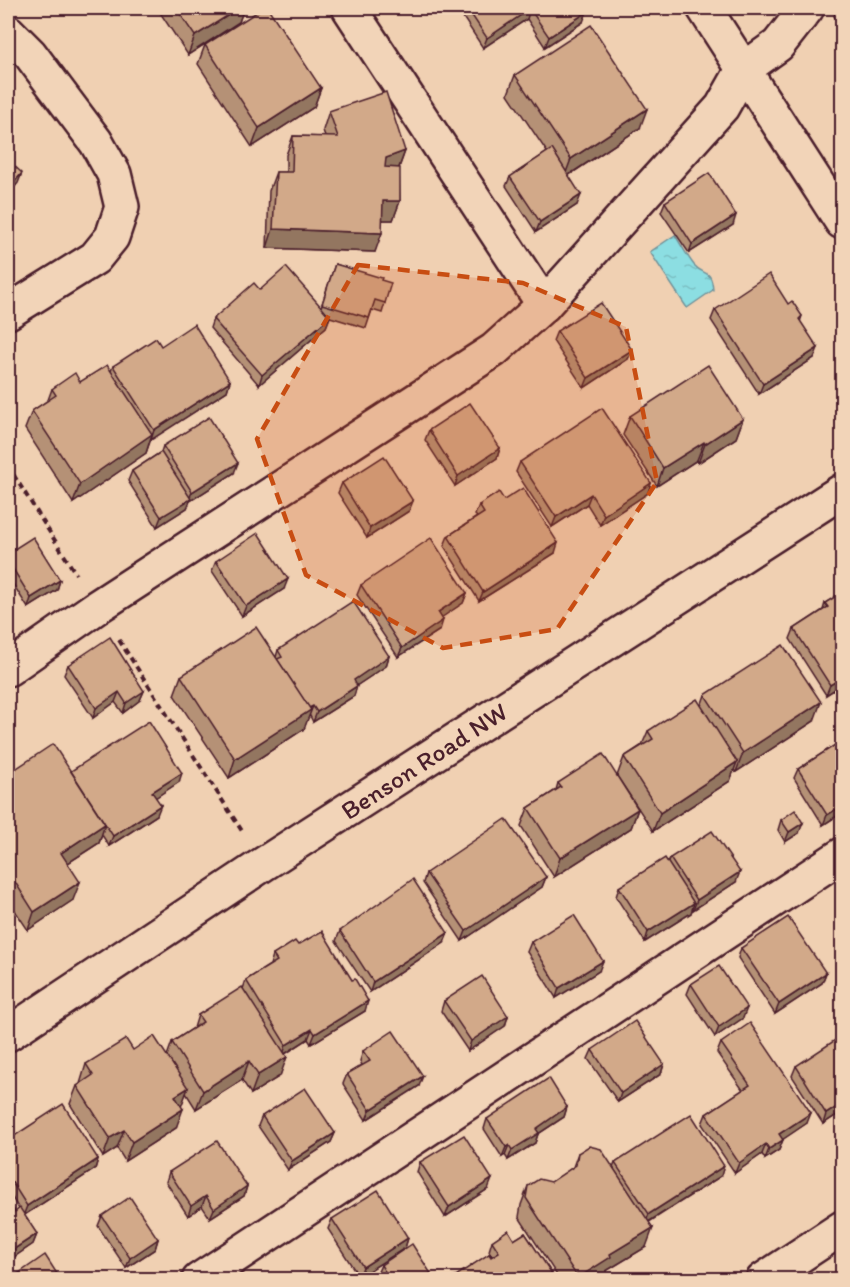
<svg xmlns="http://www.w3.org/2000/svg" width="850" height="1287" font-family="Itim,sans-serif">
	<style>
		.water { fill: url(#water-ripples); stroke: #729299; stroke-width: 1.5 }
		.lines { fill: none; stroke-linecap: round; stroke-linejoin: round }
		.minor-casing { stroke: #4a1f2b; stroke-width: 38 }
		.path { stroke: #4a1f2b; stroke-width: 4; stroke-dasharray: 6 4.5; stroke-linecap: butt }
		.minor { stroke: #f2d4b8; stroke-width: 33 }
		.wall { fill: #b59176; stroke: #4a1f2b; stroke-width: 1.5 }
		.shaded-wall { fill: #937660; stroke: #4a1f2b; stroke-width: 1.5 }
		.building { fill: #d2a989; stroke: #4a1f2b; stroke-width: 1.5 }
		.marked { fill: #c84d12; fill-opacity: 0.2; stroke: #c84d12; stroke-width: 4.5; stroke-dasharray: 12 8; stroke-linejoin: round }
		.labels { text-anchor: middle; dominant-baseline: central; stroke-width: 4.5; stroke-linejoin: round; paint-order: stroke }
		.street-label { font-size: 26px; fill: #4a1f2b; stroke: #f2d4b8 }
	</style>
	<defs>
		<pattern id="water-ripples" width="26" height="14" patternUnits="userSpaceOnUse" patternTransform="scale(1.5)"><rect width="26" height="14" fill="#8cdee2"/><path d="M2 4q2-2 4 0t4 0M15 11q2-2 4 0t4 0" fill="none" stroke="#7abec2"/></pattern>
	</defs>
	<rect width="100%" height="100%" fill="#f0d0b2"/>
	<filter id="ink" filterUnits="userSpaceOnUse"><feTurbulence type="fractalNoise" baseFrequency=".0167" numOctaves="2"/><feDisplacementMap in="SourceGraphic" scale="12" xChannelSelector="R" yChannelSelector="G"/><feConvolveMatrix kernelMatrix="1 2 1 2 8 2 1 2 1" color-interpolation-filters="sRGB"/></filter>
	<g filter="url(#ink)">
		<path class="water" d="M675,235C681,245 687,256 694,265C704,277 711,267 713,290L687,308L650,252Z"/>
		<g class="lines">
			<g class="minor-casing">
				<g id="minor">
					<path d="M349,8L544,305"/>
					<path d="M704,8L842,222"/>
					<path d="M8,32L30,54L96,142L114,174L122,207L112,237L95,258L8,312"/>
					<path d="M8,669L97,607L494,350L544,305L722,107L743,70L778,45L807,8"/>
					<path d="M8,1034L262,865L842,491"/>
					<path d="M199,1280L842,855"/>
					<path d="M763,1280L842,1228"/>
				</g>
			</g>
			<g class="path">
				<path d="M8,466L76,574"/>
				<path d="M119,640L242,831"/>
			</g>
			<use href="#minor" class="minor"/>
		</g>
		<g class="wall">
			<path d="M157,8H244L239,22L188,55Z"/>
			<path d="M457,8H583V22L545,47L527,19L483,48Z"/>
			<path d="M837,8H843V30L834,16Z"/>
			<path d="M205,45L321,88L314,107L252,147L198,64Z"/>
			<path d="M515,75L640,128L568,176L577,205L536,232L506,186L510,177L547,152L508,94Z"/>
			<path d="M329,111L405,151L399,168L400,201L393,220H382L375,252L267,248L269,191L276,172H286V155L293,136L325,137L323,130Z"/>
			<path d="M665,202L733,225L689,253L661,212Z"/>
			<path d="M335,264L381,280L385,303L382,313L372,310L366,328L330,317L326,327L259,385L210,328L213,319L260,290L321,307Z"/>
			<path d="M788,304L802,316L800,322L814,358L759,394L711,320L715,310Z"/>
			<path d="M557,331L632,350L628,359L584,388L553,341Z"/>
			<path d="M161,346L230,381L227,391L151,439L146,453L73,503L25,429L32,411L48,400L52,389L80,382L111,371L113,366Z"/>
			<path d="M630,416L743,419L736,438L698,463L697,460L657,486L623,435Z"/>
			<path d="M429,430L500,448L497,458L455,486L425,440Z"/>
			<path d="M163,446L234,473L190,501L187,508L157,527L128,481L132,471L161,452Z"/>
			<path d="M520,462L651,483L648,493L600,525L587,504L552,527L516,472Z"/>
			<path d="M342,483L409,511L367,538L338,493Z"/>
			<path d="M504,500L555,553L479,601L444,546L448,536L477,517L475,515L479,505Z"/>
			<path d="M8,553L60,580L57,590L28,608L8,576Z"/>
			<path d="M216,561L284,589L242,616L212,571Z"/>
			<path d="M361,585L467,593L463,603L441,617L440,630L398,657L357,595Z"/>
			<path d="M843,592V684L826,695L790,639L794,629L823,610L825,603Z"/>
			<path d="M278,650L389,656L386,666L357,685L354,696L313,722L310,716L308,717L304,729L229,778L174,695L181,676L276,657Z"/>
			<path d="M68,665L144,691L140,700L123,713L115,702L93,718L64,675Z"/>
			<path d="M705,695L814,721L736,772L734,770L730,781L653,831L617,776L638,809L631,828L554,877L521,826L528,808L556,790L558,783L617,776L624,757L642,745L648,731L701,706Z"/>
			<path d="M843,740V812L823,825L794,778L798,769Z"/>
			<path d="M71,771L179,782L156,797L157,815L109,846L102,835L99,843L68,863L73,900L28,930L8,900V774Z"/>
			<path d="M781,820L799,833L785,842L778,830Z"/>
			<path d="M670,858L736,882L693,910L692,908L691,913L645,942L616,897L619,887L668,862Z"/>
			<path d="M426,873L546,877L542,887L462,941L423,883Z"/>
			<path d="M340,931L444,943L370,992L336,941Z"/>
			<path d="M531,942L599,971L556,998L527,952Z"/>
			<path d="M298,945L365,1011L311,1044L308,1039L285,1054L280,1076L251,1094L242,1080L196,1109L186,1093L181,1106L176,1128L125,1161L117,1148L103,1157L70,1104L77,1086L80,1084L86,1064L133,1050L167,1056L172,1042L194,1028L198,1015L243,989L246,980L270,965L273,955Z"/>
			<path d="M741,948L826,973L822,983L775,1014L738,958Z"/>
			<path d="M691,984L743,1018L715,1037L687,994Z"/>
			<path d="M444,1001L508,1016L505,1026L468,1051L441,1011Z"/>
			<path d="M721,1043L807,1123L783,1139L779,1150L765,1159L762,1154L735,1173L702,1124L706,1114L743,1090L717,1053Z"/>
			<path d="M592,1050L664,1064L661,1074L618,1102L588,1059Z"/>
			<path d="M363,1051L419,1086L366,1120L343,1084L347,1074L362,1065L360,1061Z"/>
			<path d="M796,1066L843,1111L823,1124L792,1076Z"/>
			<path d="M567,1107L564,1117L538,1134L535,1143L508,1160L505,1155L502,1157L484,1129L487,1119Z"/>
			<path d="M262,1116L335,1133L331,1142L288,1170L258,1126Z"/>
			<path d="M8,1140L98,1159L95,1169L24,1215L37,1234L33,1244L8,1261V1201L15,1212L19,1209L8,1191Z"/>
			<path d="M578,1153L613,1168L615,1163L721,1176L649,1222L646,1247L606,1271L605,1276L599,1280H560L519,1217L521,1205L528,1186L551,1182L573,1167Z"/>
			<path d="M420,1162L488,1189L445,1217L417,1172Z"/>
			<path d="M169,1172L247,1186L244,1196L210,1218L202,1206L188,1216L166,1182Z"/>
			<path d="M102,1216L158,1239L155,1249L126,1268L98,1226Z"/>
			<path d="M332,1219L408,1238L405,1248L359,1277L328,1229Z"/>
			<path d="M508,1230L514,1240L525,1233L556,1280H450L489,1254L491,1257L492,1256L489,1251L492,1241Z"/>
			<path d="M381,1265L435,1280H380L377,1274Z"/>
		</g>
		<g class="shaded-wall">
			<path d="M240,8H244L239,22L188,55L195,36Z"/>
			<path d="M530,9L527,19L483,48L487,38Z"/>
			<path d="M587,12L583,22L545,47L549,37Z"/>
			<path d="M321,88L314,107L252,147L259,128Z"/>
			<path d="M647,109L640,128L564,178L571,159Z"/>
			<path d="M405,151L398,170L379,176L386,158Z"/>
			<path d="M22,173L18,183L8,195V189Z"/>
			<path d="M581,195L577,205L536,232L540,222Z"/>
			<path d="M383,201H400L393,220H376Z"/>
			<path d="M736,215L733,225L689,253L692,244Z"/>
			<path d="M273,229L382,233L375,252L267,248Z"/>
			<path d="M330,317L326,327L259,385L262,375Z"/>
			<path d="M818,348L814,358L759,394L763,384Z"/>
			<path d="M632,350L628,359L584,388L588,378Z"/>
			<path d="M230,381L227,391L151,440L154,430Z"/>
			<path d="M743,419L736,438L698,463L705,444Z"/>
			<path d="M152,434L146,453L73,503L80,484Z"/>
			<path d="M704,442L697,460L657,486L663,468Z"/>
			<path d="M500,448L497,458L455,486L458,476Z"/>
			<path d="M238,463L234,473L190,501L187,508L157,527L161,517L189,499L192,492Z"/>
			<path d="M651,483L648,493L600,525L604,515Z"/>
			<path d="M591,494L587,504L552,527L556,517Z"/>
			<path d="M413,501L409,511L367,538L370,528Z"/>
			<path d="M558,543L555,553L479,601L483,592Z"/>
			<path d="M288,579L284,589L242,616L246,606Z"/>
			<path d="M60,580L57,590L28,608L31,598Z"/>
			<path d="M467,593L463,603L435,622L438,612Z"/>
			<path d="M443,620L440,630L398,657L402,648Z"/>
			<path d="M389,656L386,666L350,690L354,680Z"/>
			<path d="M843,677V684L826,695L830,685Z"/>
			<path d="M357,686L354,696L313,722L317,712Z"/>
			<path d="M144,691L140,700L123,713L126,703Z"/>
			<path d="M119,692L115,702L93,718L96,708Z"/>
			<path d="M821,702L814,721L736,772L743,753Z"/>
			<path d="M313,706L304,729L229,778L235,759Z"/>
			<path d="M737,762L730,781L653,831L660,813Z"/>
			<path d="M182,773L179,782L149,802L152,792Z"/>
			<path d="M161,805L157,815L109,846L113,836Z"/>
			<path d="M843,805V812L823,825L827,815Z"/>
			<path d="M638,809L631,828L554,877L560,858Z"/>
			<path d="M803,823L799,833L785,842L789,832Z"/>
			<path d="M105,824L99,843L54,872L61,853Z"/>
			<path d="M740,872L736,882L693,910L697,900Z"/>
			<path d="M546,877L542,887L462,941L466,931Z"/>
			<path d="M80,882L73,900L28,930L34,912Z"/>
			<path d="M694,903L691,913L645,942L648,932Z"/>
			<path d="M448,933L444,943L370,992L373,982Z"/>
			<path d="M603,961L599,971L556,998L559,988Z"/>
			<path d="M826,973L822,983L775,1014L779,1004Z"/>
			<path d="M368,1001L365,1011L311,1044L315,1034Z"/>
			<path d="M747,1008L743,1018L715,1037L719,1027Z"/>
			<path d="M508,1016L505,1026L468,1051L471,1041Z"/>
			<path d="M312,1029L308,1039L283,1055L286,1045Z"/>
			<path d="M287,1057L280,1076L251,1094L258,1075Z"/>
			<path d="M249,1061L242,1080L196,1109L203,1091Z"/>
			<path d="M664,1064L661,1074L618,1102L621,1093Z"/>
			<path d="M423,1076L419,1086L366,1120L370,1110Z"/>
			<path d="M188,1088L181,1107L175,1096Z"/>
			<path d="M843,1103V1111L823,1124L826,1114Z"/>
			<path d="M567,1107L564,1117L538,1134L535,1143L508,1160L512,1150L536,1129Z"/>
			<path d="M183,1109L176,1128L125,1161L132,1142Z"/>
			<path d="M811,1113L807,1123L776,1144L779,1134Z"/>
			<path d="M124,1130L117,1148L103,1157L110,1138Z"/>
			<path d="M335,1133L331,1142L288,1170L292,1161Z"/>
			<path d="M783,1140L779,1150L765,1159L769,1149Z"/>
			<path d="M766,1144L762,1154L735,1173L739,1163Z"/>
			<path d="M509,1145L505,1155L502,1157L506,1147Z"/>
			<path d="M98,1159L95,1169L23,1216L27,1206Z"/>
			<path d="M724,1166L721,1176L645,1224L649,1214Z"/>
			<path d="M492,1179L488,1189L445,1217L449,1207Z"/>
			<path d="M247,1186L244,1196L210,1218L214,1209Z"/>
			<path d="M206,1196L202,1206L188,1216L191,1206Z"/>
			<path d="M653,1228L646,1247L606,1271L605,1276L599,1280H578V1278L610,1254Z"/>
			<path d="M37,1234L33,1244L8,1261V1253Z"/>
			<path d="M408,1238L405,1248L359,1277L363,1267Z"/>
			<path d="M158,1239L155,1249L126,1268L130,1258Z"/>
		</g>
		<g class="building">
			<path d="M176,8H240L195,36Z"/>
			<path d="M263,8H268L321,88L259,128L205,45Z"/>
			<path d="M467,8H583L587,12L549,37L530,9L487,38Z"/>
			<path d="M838,8H843V14Z"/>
			<path d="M591,25L647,109L571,159L515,75Z"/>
			<path d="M386,92L405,151L386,158L385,167L400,168V201H383L382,233L273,229L276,172H292L293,136L338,137L329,111Z"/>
			<path d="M552,149L581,195L540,222L510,177Z"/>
			<path d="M8,160L22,173L8,189Z"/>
			<path d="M709,173L736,215L692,244L665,202Z"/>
			<path d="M335,264L382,278L381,280L391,283L385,303L375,300L369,318L322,304Z"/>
			<path d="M286,267L330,317L262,375L213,319L254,283L260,290Z"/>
			<path d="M769,274L788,304L792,301L802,316L799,319L818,348L763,384L715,310Z"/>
			<path d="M601,303L632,350L588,378L557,331Z"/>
			<path d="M194,324L230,381L154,430L113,366L156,338L161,346Z"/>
			<path d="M107,365L152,434L80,484L32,411L56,395L52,389L75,373L80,382Z"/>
			<path d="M708,365L743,419L705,444L704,442L663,468L630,416Z"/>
			<path d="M470,403L500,448L458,476L429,430Z"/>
			<path d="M602,408L651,483L604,515L591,494L556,517L520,462Z"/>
			<path d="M209,417L238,463L192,492L163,446Z"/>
			<path d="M161,452L191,499L161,517L132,471Z"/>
			<path d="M384,456L413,501L370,528L342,483Z"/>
			<path d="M523,488L558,543L483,592L448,536L484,513L479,505L499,492L504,500Z"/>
			<path d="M258,533L288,579L246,606L216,561Z"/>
			<path d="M33,537L60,580L31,598L8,561V553Z"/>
			<path d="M431,538L467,593L438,612L443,620L402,648L361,585Z"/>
			<path d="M843,592V677L830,685L794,629L828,607L825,603Z"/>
			<path d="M353,601L389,656L354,680L357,686L317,712L313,706L309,708L277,659L282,657L278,650Z"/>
			<path d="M256,627L311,710L235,759L181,676Z"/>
			<path d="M110,637L144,691L126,703L119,692L96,708L68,665Z"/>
			<path d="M783,645L821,702L743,753L705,695Z"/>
			<path d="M697,699L737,762L660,813L624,757L653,739L648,731Z"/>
			<path d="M149,721L182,773L152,792L161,805L113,836L71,771Z"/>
			<path d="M843,740V805L827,815L798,769Z"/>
			<path d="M53,744L105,824L61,853L80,882L34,912L8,871V810L15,805L8,794V774Z"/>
			<path d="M603,754L638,809L560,858L528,808L561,787L558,783Z"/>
			<path d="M795,810L803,823L789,832L781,820Z"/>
			<path d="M506,819L546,877L466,931L426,873Z"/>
			<path d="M712,831L740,872L697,900L670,858Z"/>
			<path d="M665,858L694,903L648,932L619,887Z"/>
			<path d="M413,879L448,933L373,982L340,931Z"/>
			<path d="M574,915L603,961L559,988L531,942Z"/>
			<path d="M788,917L826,973L779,1004L741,948Z"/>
			<path d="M322,931L352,980L355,979L368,1001L315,1034L312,1029L286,1045L246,980L277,961L273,955L295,941L298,945Z"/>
			<path d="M719,966L747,1008L719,1027L691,984Z"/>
			<path d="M482,976L508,1016L471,1041L444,1001Z"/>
			<path d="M242,987L287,1057L258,1075L249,1061L203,1091L172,1042L203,1022L198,1015Z"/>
			<path d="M635,1021L664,1064L621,1093L592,1050Z"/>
			<path d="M750,1023L811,1113L779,1134L783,1140L769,1149L766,1144L739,1163L706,1114L750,1085L721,1043Z"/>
			<path d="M393,1031L423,1076L370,1110L347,1074L370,1061L363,1051Z"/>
			<path d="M843,1035V1103L826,1114L796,1066Z"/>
			<path d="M154,1036L188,1088L175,1096L183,1109L132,1142L124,1130L110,1138L77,1086L93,1075L86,1064L126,1039L133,1050Z"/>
			<path d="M549,1078L567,1107L536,1129L539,1133L512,1150L509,1145L506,1147L487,1119Z"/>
			<path d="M305,1088L335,1133L292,1161L262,1116Z"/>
			<path d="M63,1104L98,1159L27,1206L8,1176V1140Z"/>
			<path d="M691,1114L724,1166L649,1214L615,1163Z"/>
			<path d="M464,1135L492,1179L449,1207L420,1162Z"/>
			<path d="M217,1141L247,1186L214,1209L206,1196L191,1206L169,1172Z"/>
			<path d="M589,1146L601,1149L653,1228L610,1254L611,1257L578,1278L526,1198L528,1186L539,1179L551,1182L576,1165L578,1153Z"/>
			<path d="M378,1190L408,1238L363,1267L332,1219Z"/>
			<path d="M130,1197L158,1239L130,1258L102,1216Z"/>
			<path d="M8,1201L15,1212L20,1208L37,1234L8,1253Z"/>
			<path d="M508,1230L514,1240L525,1233L556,1280H450L489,1254L491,1257L499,1252L492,1241Z"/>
			<path d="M412,1244L435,1280H390L381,1265Z"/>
			<path d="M45,1255L61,1280H9Z"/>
		</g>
	</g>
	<path class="marked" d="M358,265L523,283L626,327L657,482L557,629L443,648L306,575L257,439Z"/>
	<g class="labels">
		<g class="street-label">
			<text transform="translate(424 761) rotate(-33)">Benson Road NW</text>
		</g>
	</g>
	<rect width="850" height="1287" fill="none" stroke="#f2d4b8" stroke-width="30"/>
	<rect x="15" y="15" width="820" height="1257" fill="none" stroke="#4a1f2b" stroke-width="2" filter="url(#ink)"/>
</svg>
